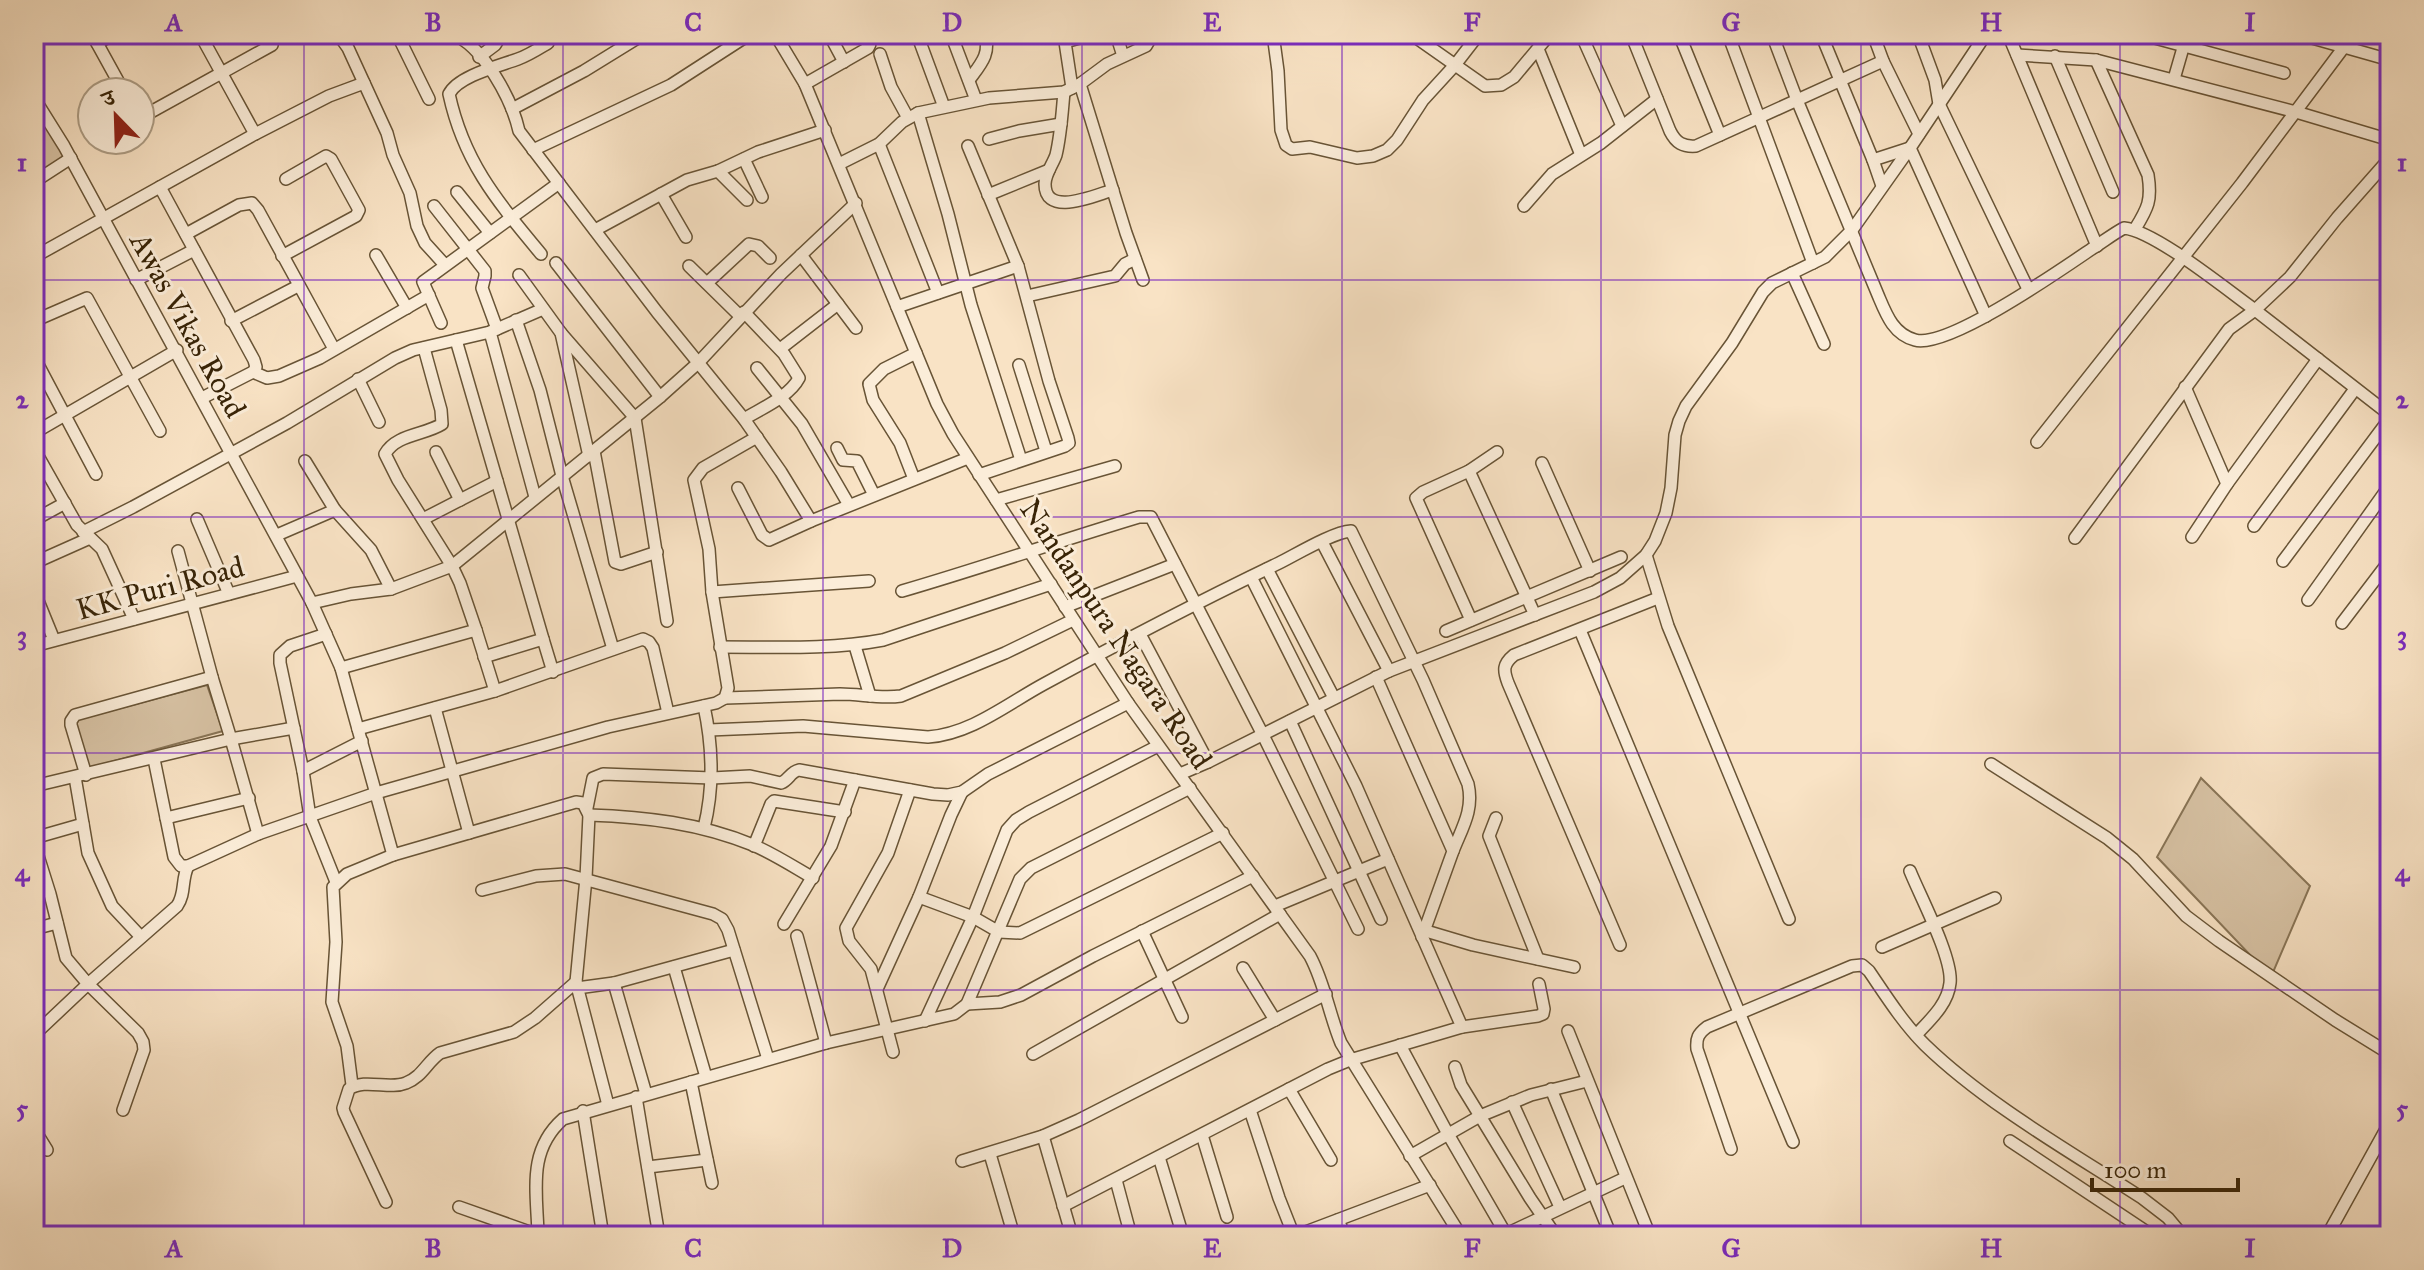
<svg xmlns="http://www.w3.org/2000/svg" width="2424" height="1270" font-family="'IM FELL Great Primer','Noto Serif Devanagari',serif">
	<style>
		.green { fill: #d8c3a5; stroke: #887456; stroke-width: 2 }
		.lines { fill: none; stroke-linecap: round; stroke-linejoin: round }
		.street-casing { stroke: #685436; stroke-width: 14 }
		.street { stroke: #fbedd9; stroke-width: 11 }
		.grid { fill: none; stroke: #7b2cbf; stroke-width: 2; stroke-opacity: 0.55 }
		.labels { text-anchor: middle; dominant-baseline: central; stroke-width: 6; stroke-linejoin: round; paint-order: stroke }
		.street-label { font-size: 30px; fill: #382407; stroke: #fbedd9 }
		.neatline { fill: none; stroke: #7b2cbf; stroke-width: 3 }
		.grid-label { font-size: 26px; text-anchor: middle; font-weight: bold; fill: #7b2cbf }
	</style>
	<rect width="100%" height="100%" fill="#f9e3c5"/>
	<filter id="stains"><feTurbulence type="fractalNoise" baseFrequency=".0025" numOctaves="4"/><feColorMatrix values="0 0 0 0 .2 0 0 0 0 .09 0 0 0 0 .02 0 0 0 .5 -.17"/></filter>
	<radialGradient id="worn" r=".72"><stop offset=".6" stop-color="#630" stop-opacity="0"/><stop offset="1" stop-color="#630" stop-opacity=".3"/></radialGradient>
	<g class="green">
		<path d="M34,103L68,156L34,179Z"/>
		<path d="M207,685L223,731L85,769L76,720Z"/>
		<path d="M2201,778L2310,886L2271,977L2157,857Z"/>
	</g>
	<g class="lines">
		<g class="street-casing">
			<g id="street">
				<path d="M92,34L124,92"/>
				<path d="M200,34L255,134"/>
				<path d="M338,34L348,48L387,133L393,155L410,193L417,226L425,243L445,265"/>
				<path d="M397,34L429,99"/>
				<path d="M452,34C483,45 512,100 519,131L657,312L744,419L781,472L811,521"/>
				<path d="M775,34L805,84L937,404L953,434L1128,703L1310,956C1325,984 1329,1014 1341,1043L1461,1236"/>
				<path d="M829,34L844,62"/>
				<path d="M917,34L944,107"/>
				<path d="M951,34L976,100"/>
				<path d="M1116,34L1123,56"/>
				<path d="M1273,34L1278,71L1281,130L1286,145L1292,149L1310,147L1357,158L1373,156L1387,150L1397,140L1423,100L1455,65L1479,34"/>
				<path d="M1411,34L1485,86L1501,85L1514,77L1550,34"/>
				<path d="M1581,34L1622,126"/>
				<path d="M1631,34L1670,131C1676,143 1683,147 1696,146L1883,61"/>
				<path d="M1679,34L1720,135"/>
				<path d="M1728,34L1813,263"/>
				<path d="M1772,34L1797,100L1878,295C1886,314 1893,334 1915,340C1948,349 2062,269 2093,248C2104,241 2113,234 2124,228C2155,231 2227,290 2255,310L2229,329L2075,538"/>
				<path d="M1821,34L1873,160L1910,148L1986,316"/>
				<path d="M1873,34L1883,61L1919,134"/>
				<path d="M1918,34L1935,80L1939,104L2028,289"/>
				<path d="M2008,34L2097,246"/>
				<path d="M2140,34L2284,73"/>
				<path d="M2298,34L2390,60"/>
				<path d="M97,43L115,34"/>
				<path d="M1538,49L1581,155"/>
				<path d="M880,54L891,87L908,118"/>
				<path d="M2017,55L2096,60L2296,112L2390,140"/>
				<path d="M2055,56L2113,192"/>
				<path d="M479,57L495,45L502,34"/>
				<path d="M2096,60L2148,175C2152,200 2148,208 2135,229"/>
				<path d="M2174,79L2187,34"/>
				<path d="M969,80C980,65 992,53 984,34"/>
				<path d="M805,84L868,48L870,44L866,34"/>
				<path d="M1072,88L1065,42L1094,34"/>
				<path d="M1064,92C1062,113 1061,134 1056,155C1053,164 1045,174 1045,184C1045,218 1095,195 1113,190"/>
				<path d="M34,98L64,146L312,603L341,668L393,855"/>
				<path d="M512,109L584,71L644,34"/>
				<path d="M918,113L948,214L971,305L1021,460"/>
				<path d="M140,118L272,45L266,34"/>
				<path d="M989,139L1019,131L1061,124"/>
				<path d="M879,144L938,293"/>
				<path d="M968,146L1018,266L1049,381L1068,438L1069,443L1065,446L979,475"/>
				<path d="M533,150L671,85L750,34"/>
				<path d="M2390,158L2337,218L2290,277L2255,310L2390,415"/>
				<path d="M744,159L762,197"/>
				<path d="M1873,160L1882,186"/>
				<path d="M839,164L879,144L902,122L918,113L989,98L1064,92L1080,84"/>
				<path d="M718,171L747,200"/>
				<path d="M34,182L71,158"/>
				<path d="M160,187L254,360L256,367L253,372L202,398"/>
				<path d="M457,192L490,233"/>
				<path d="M661,194L686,237"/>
				<path d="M988,195L1049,170"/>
				<path d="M434,206L485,271V276L482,288L497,329"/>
				<path d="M1524,206L1552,174L1601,143L1657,99"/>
				<path d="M595,230L687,180L718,171L758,152L825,130"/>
				<path d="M186,234L239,205L252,203L258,210L334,349"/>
				<path d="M541,254C498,202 464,163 449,94C458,76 499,66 518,59C529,55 538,49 548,43"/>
				<path d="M376,255L407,308"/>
				<path d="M801,255L856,328"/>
				<path d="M282,256L356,216L359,210L331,159L326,156L286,179"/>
				<path d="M34,257L255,134L329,96L364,83"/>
				<path d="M556,263L660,397"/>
				<path d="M689,266L740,316"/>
				<path d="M1792,273L1824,344"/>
				<path d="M519,275L561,333L589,456"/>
				<path d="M136,280L194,250"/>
				<path d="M1143,280L1126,233L1080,84L1107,64L1146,46L1153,34"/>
				<path d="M707,283L749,244L758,246L770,258"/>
				<path d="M1027,296L1115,276L1125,264L1135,259"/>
				<path d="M897,307L1018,266"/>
				<path d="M516,320L540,390L562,476L613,649"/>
				<path d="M34,321L87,298L160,431"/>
				<path d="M231,321L298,286"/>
				<path d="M441,323L423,282L559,183"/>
				<path d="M490,332L535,497"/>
				<path d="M561,333L635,418L667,621"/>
				<path d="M456,340L543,639L484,657"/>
				<path d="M780,349L838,304"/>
				<path d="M34,357L96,474"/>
				<path d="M1019,365L1046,451"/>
				<path d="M757,368L802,424L849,505"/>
				<path d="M253,372L267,378L279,376L320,358L429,295"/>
				<path d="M358,379L379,422"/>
				<path d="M2185,387L2227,484"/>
				<path d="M744,419C762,408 789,397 799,378L784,354L744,312"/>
				<path d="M34,433L177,350"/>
				<path d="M2037,442L2242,183L2344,47"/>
				<path d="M837,448L843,460L857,461L874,495"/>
				<path d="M34,449L77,525L102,549L134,619"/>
				<path d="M594,451L615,562L621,564L657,552"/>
				<path d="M436,452L460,500"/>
				<path d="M305,461L335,510"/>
				<path d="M1542,463L1590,571"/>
				<path d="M1469,471L1535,615"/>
				<path d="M914,479L900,443L873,400L869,384L884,369L916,353"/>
				<path d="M738,488L762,535L769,540L811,521L968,458"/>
				<path d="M996,500L1115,466"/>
				<path d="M197,519L229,594"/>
				<path d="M423,519L497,481"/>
				<path d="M34,520L65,503"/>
				<path d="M2254,526L2355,389"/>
				<path d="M83,532L133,507L287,423L395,358L413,350L490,332L543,309"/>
				<path d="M277,535L335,510L371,550L391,589"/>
				<path d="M2192,537L2227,484L2318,359"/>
				<path d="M1322,542L1389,671"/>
				<path d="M1646,555L1668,626L1789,919"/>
				<path d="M2283,561L2390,418"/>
				<path d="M34,563L90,538"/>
				<path d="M1267,569L1334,698"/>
				<path d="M34,591L54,640"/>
				<path d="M902,591C981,568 1059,541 1139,517H1151L1263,735L1358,929"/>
				<path d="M712,592L869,581"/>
				<path d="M2308,600L2390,485"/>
				<path d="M312,603L351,594L391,589L452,566L660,397L698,363L781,274L856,203"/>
				<path d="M1065,607L1175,564"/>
				<path d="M1471,620L1416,498L1423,492L1469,471L1497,452"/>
				<path d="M2342,623L2390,560"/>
				<path d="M476,630L495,691"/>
				<path d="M1580,630L1793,1142"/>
				<path d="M1446,631L1621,557"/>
				<path d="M326,634L290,646L280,655V663L303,771L310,817L336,882"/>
				<path d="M1140,634L1208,762"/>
				<path d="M543,639L553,672"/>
				<path d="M34,646L297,576"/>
				<path d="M855,646L870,696"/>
				<path d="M720,647C774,647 830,650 883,640L1051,584"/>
				<path d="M341,668L476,630L460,583L452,566L398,480L385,454C396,434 425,435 442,424L441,410L424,348"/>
				<path d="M1376,677L1453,851L1422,937"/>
				<path d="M725,698L840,694C861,694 880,699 901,696L1005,653L1073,620"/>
				<path d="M435,708L469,833"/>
				<path d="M1290,721L1381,919"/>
				<path d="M358,729L495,691L643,639L649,642L653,648L668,713"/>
				<path d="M709,730L803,726L928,737C971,734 1007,704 1044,684C1121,642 1200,601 1279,563C1297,554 1333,532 1351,531L1423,680L1468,784C1474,810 1462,828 1453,851"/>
				<path d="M154,759L174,857L181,866H188L258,834L376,793L608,727L716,703L725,698L728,688L712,592L709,549L694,480L703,468L757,437"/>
				<path d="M1991,764L2107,838L2133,859L2186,916L2219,941L2335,1020L2390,1054"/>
				<path d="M303,771L362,741"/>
				<path d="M1180,774L1208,762L1389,671L1594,592L1620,578L1646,555L1655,541L1666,513L1671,488L1675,435L1679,421L1686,406L1732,343L1763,292L1772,283L1825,257L1852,230L1910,148L1986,34"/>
				<path d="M86,775L71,725V721L75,715L212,677"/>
				<path d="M75,777L88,853L112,906L141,937"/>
				<path d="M34,786L231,739L212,677L178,551"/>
				<path d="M587,808L593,778L603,774L712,778L750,776L781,783C789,780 790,772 799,770L933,794L948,795L962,792L988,774L1128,703"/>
				<path d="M589,815C646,817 699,823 753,845C774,854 794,867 813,878"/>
				<path d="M166,818L249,798"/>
				<path d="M1496,818L1489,836L1538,959"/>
				<path d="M704,828C714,788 713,748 704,706"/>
				<path d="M258,834L231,739L294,728"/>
				<path d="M34,838L83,824"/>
				<path d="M34,843L50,894L66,958L88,984L138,1033L143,1042L144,1050L123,1110"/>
				<path d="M754,846L771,804L774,801L845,812"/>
				<path d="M1910,871C1920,896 1953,958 1950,983C1948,1004 1930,1020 1916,1035"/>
				<path d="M482,890L536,876L565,874L713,914L722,919L728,930L768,1059"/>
				<path d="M919,897L973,917L999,932L1020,933L1223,833"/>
				<path d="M1275,906L1388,859"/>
				<path d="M784,924L831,846L855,780"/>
				<path d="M34,929L57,923"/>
				<path d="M1142,931L1182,1017"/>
				<path d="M1426,931L1473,945L1574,967"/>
				<path d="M797,936L826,1043"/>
				<path d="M1620,945L1508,683C1503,670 1503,664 1514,655L1658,598"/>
				<path d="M1882,947L1995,898"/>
				<path d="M674,967L706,1077"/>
				<path d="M614,983L646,1094"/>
				<path d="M577,988L614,983L734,950"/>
				<path d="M877,989L919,897L951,815L962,792"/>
				<path d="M967,1004L1000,1002L1021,995L1093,956L1253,876"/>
				<path d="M1275,1020L1326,994"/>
				<path d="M925,1021L973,917L1007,830L1016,820L1029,812L1158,746"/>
				<path d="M1462,1027L1538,1016L1543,1014L1544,1009L1539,984"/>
				<path d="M1568,1031L1650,1236"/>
				<path d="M34,1035L88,984L177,906C186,893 181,880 188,866"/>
				<path d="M1400,1045L1448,1134L1507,1236"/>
				<path d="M893,1052L871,969L849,941L846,928L888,853L910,790"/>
				<path d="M1033,1054L1280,914"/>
				<path d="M1455,1067L1461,1085L1480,1116L1531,1095L1587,1081"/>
				<path d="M691,1082L712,1183"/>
				<path d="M352,1085L347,1046L332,1002L336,942L333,887L347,874L393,855L576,802L583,803L589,815L586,878L576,982L608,1105"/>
				<path d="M1289,1089L1331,1160"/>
				<path d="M1551,1089L1611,1236"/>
				<path d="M636,1097L659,1236"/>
				<path d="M1512,1102L1560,1207"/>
				<path d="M1250,1110L1279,1198L1294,1236"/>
				<path d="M583,1111L603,1236"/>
				<path d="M34,1129L47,1150"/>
				<path d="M1202,1135L1227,1217"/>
				<path d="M1043,1136L1072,1236"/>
				<path d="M2010,1141L2153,1236"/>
				<path d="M1731,1149L1697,1049C1696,1038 1698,1034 1707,1027L1852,966L1862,965L1869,971C1886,996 1903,1023 1925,1045C1986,1104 2071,1152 2142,1198L2168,1218L2183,1236"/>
				<path d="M990,1154L1014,1236"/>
				<path d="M1410,1156L1480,1116L1530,1198L1556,1236"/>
				<path d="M1159,1157L1183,1236"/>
				<path d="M962,1161L1043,1136L1079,1120L1275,1020L1243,968"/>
				<path d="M648,1167L707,1160"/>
				<path d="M1116,1180L1131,1236"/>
				<path d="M386,1202L344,1112L343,1108L349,1089C365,1078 389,1090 406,1083C422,1077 427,1062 440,1053L514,1032L535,1018L576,982"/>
				<path d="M1063,1206L1328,1069L1350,1060L1462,1027L1356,786L1251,577"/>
				<path d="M459,1207L541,1236"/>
				<path d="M1338,1220L1345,1236"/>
				<path d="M538,1235C537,1191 527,1151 563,1119L826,1043L954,1014L967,1004L1020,879L1031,868L1190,788"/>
				<path d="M1295,1236L1430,1185"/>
				<path d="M1502,1236L1625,1178"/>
				<path d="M2327,1236L2390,1122"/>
			</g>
		</g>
		<use href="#street" class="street"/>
	</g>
	<path class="grid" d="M304,34V1236M563,34V1236M823,34V1236M1082,34V1236M1342,34V1236M1601,34V1236M1861,34V1236M2120,34V1236M34,280H2390M34,517H2390M34,753H2390M34,990H2390"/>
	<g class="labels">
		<g class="street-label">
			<text transform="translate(188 325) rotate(61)">Awas Vikas Road</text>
			<text transform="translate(160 588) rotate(-15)">KK Puri Road</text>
			<text transform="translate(1116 634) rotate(56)">Nandanpura Nagara Road</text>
		</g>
	</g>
	<rect width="2424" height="1270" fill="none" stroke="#f9e3c5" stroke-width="88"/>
	<g transform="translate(116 116) rotate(337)"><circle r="38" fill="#fbedd9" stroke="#ad9d85" stroke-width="2"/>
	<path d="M0-6L14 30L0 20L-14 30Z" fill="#8f2418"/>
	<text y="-12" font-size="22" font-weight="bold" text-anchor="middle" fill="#382407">उ</text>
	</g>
	<path d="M2092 1178v12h146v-12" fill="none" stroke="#382407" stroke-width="4"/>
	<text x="2104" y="1178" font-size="24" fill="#382407" stroke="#fbedd9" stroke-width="6" paint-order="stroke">100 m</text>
	<rect x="44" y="44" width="2336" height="1182" class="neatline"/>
	<g class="grid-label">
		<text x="174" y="31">A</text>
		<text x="433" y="31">B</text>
		<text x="693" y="31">C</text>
		<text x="952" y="31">D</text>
		<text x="1212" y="31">E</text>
		<text x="1472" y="31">F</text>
		<text x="1731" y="31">G</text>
		<text x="1991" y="31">H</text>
		<text x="2250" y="31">I</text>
		<text x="22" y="171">1</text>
		<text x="2402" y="171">1</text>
		<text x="22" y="408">2</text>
		<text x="2402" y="408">2</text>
		<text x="22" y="644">3</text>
		<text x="2402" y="644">3</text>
		<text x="22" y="881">4</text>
		<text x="2402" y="881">4</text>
		<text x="22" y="1117">5</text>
		<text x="2402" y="1117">5</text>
		<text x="174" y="1257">A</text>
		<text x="433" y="1257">B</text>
		<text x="693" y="1257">C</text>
		<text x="952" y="1257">D</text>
		<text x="1212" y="1257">E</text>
		<text x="1472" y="1257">F</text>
		<text x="1731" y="1257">G</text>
		<text x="1991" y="1257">H</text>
		<text x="2250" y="1257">I</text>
	</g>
	<rect width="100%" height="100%" filter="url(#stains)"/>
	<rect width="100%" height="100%" fill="url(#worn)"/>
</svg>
